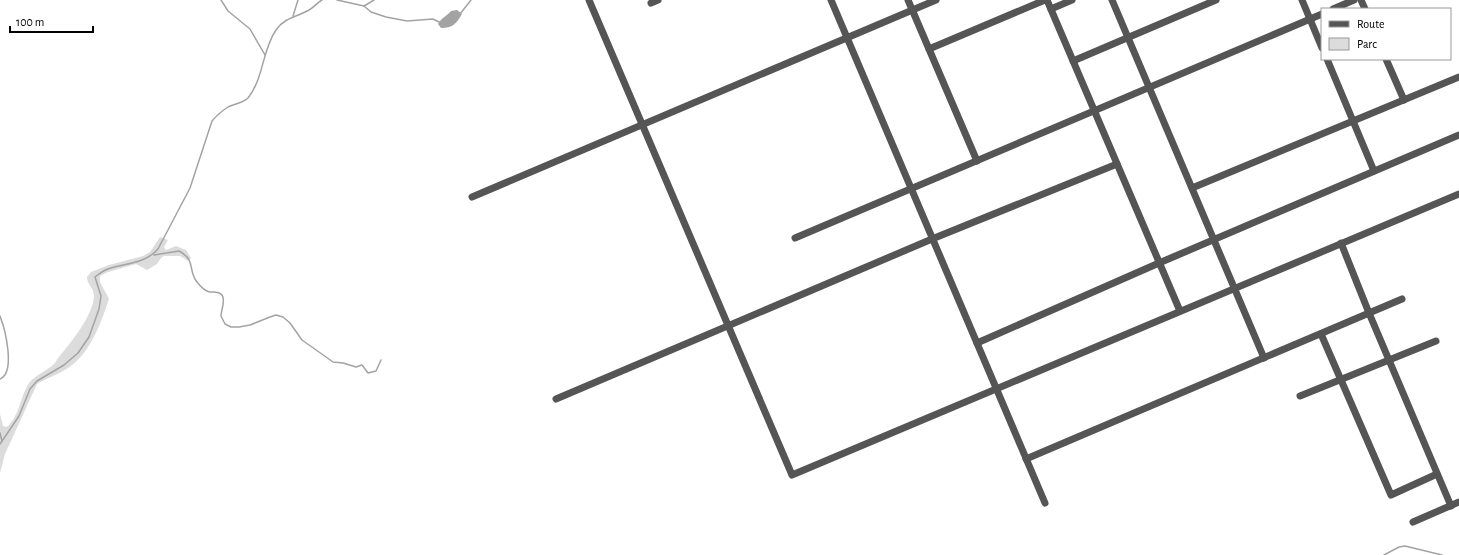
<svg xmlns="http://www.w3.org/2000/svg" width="1459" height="555" font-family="'Alegreya Sans',sans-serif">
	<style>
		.green { fill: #dcdcdc }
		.water { fill: #a3a3a3 }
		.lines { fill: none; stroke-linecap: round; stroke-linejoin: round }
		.stream { stroke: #a3a3a3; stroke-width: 1.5 }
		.minor { stroke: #555; stroke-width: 7 }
	</style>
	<rect width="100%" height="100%" fill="#fff"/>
	<path class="green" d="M160,237L168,240L164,247L166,250L176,246L186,250L191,258L188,261L180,256H164L161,258L157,264L147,270L136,264L108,272L100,276V282L109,299C101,323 90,354 68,368C58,375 46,378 37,384L5,454L0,473V414L3,426L7,427C20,415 20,397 29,383C35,375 47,371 54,364C56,362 57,359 59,357C71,342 93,316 94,296C94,287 87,285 87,277L91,272L109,265L143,256L150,252Z"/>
	<path class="water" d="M457,10L462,14C456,24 453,28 441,28L438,24C441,18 447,16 451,11Z"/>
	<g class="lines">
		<g class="stream">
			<path d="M221,0L228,11L250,29L265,55"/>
			<path d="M337,0L364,6L371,12L386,17L407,21L433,19L441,23"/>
			<path d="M364,6L374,0"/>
			<path d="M460,14L471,0"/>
			<path d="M293,16L298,0"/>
			<path d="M154,255L179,251C197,261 187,269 197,282C200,286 205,291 210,292C214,292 218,291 222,295C226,300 221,310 221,316L225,324L231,327H239L250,325L270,317L276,315L283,317L290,323L302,340L333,362L343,363L356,367L362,365L368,373L376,371L381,360"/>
			<path d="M0,316C5,329 16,372 0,379"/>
			<path d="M0,433L2,441"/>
			<path d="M0,444L19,416L30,389L37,381L64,365L78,353L89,337L99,309L101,296L95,277C100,273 105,269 111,268C127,263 146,263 158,249L190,188L212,121C217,115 222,111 228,107C234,104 243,103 248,98C264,78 262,50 276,30C284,18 296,17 307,11C313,9 316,3 322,0"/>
			<path d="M1384,555L1399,547L1405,546L1442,555"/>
		</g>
		<g class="minor">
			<path d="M589,0L792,475L1459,194"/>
			<path d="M831,0L1045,503"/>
			<path d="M908,0L977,161"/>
			<path d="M1047,0L1180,311"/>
			<path d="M1112,0L1264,358"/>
			<path d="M1302,0L1322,48"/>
			<path d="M1361,0L1365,9"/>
			<path d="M651,3L658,0"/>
			<path d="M1051,9L1072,0"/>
			<path d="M1333,9L1354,0"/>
			<path d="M929,49L1045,0"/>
			<path d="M1327,59L1374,171"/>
			<path d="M1386,59L1404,100"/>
			<path d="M1073,61L1216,0"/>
			<path d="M1192,188L1459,77"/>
			<path d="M472,197L936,0"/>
			<path d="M795,238L1322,14"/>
			<path d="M1341,243L1369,313L1451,506"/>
			<path d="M1321,334L1391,495L1437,474"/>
			<path d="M977,343L1159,263L1459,135"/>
			<path d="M1300,396L1436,341"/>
			<path d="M556,399L932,239L1117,164"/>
			<path d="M1026,459L1402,299"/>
			<path d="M1413,522L1459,502"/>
		</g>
	</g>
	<rect x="1321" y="8" width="130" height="52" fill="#ffffff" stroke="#999999"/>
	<rect x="1329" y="21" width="20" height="6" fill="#555555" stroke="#999999"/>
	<text x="1357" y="28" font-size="12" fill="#000000">Route</text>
	<rect x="1329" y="38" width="20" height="12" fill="#dcdcdc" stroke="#999999"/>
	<text x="1357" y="48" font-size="12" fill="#000000">Parc</text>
	<path d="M10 26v6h83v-6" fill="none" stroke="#000000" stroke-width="2"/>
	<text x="16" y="26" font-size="12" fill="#000000" stroke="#ffffff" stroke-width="3" paint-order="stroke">100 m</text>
</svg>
